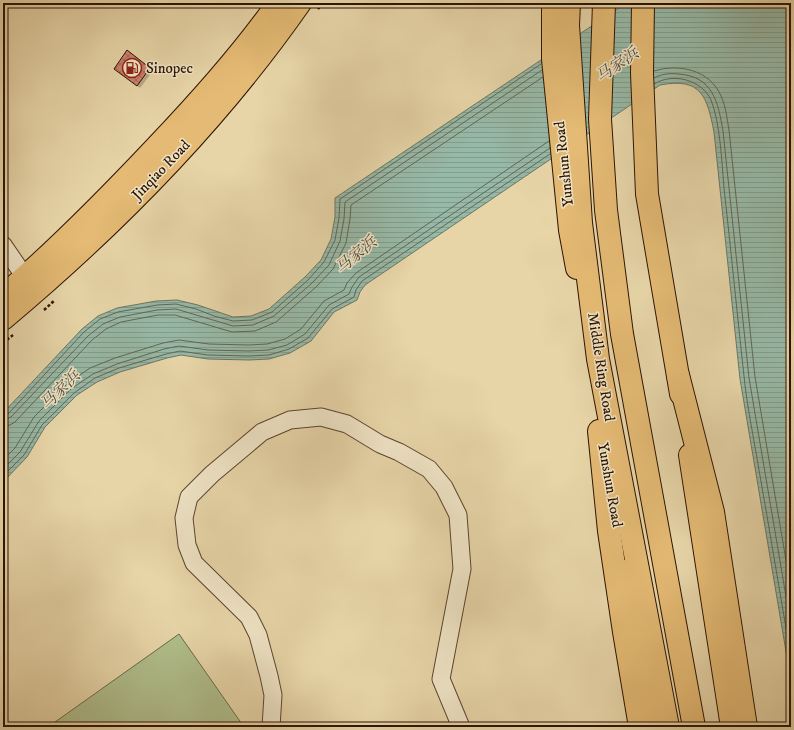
<svg xmlns="http://www.w3.org/2000/svg" width="794" height="730" font-family="'IM FELL DW Pica','Noto Serif SC',serif">
	<style>
		.pitch { fill: #afbe8c; stroke: #6e6847 }
		.water { fill: url(#water-rules); stroke: #6c7765 }
		.shadow { fill: #0003 }
		.lines { fill: none; stroke-linecap: round; stroke-linejoin: round }
		.shore { stroke: #626654; stroke-width: 1 }
		.building { fill: url(#building-cross-hatch); stroke: #2c1302 }
		.minor-casing { stroke: #5b442c; stroke-width: 19 }
		.major-casing { stroke: #2c1302; stroke-width: 24 }
		.highway-casing { stroke: #2c1302; stroke-width: 24 }
		.path { stroke: #2c1302; stroke-width: 2.5; stroke-dasharray: 3 2; stroke-linecap: butt }
		.minor { stroke: #efe4c6; stroke-width: 17 }
		.major { stroke: #e4ba74; stroke-width: 22 }
		.highway { stroke: #e4ba74; stroke-width: 22 }
		.labels { text-anchor: middle; dominant-baseline: central; stroke-width: 3; stroke-linejoin: round; paint-order: stroke }
		.poi-label { font-size: 15px; fill: #2c1302; stroke: #efe4c6; text-anchor: start }
		.street-label { font-size: 15px; fill: #2c1302; stroke: #efe4c6 }
		.water-label { font-size: 16px; font-style: italic; fill: #514d3c; stroke: #efe4c6 }
	</style>
	<defs>
		<pattern id="water-rules" width="6" height="5" patternUnits="userSpaceOnUse"><rect width="6" height="5" fill="#97b9a7"/><path d="M0 2.5h6" fill="none" stroke="#829e8e"/></pattern>
		<pattern id="building-cross-hatch" width="8" height="8" patternUnits="userSpaceOnUse"><rect width="8" height="8" fill="#cc826f"/><path d="M0 0l8 8M0 8l8-8" fill="none" stroke="#a66959"/></pattern>
	</defs>
	<rect width="100%" height="100%" fill="#e7d5a8"/>
	<filter id="stains"><feTurbulence type="fractalNoise" baseFrequency=".005" numOctaves="4"/><feColorMatrix values="0 0 0 0 .2 0 0 0 0 .09 0 0 0 0 .02 0 0 0 .5 -.17"/></filter>
	<radialGradient id="worn" r=".72"><stop offset=".6" stop-color="#630" stop-opacity="0"/><stop offset="1" stop-color="#630" stop-opacity=".3"/></radialGradient>
	<path class="pitch" d="M179,634L244,727H47H48Z"/>
	<path class="water" d="M626,3H791V681L740,379L714,132C707,97 702,77 660,85L365,285L360,292L357,300L334,312L311,341L290,353L269,359L249,360L208,359L181,355L167,358L120,372L97,382L77,395L45,427L27,457L3,482V413L82,329L98,316L117,308L156,301L177,300L198,305L233,317L251,316L269,309L305,277L321,260L331,239L335,217V198Z"/>
	<path class="shadow" d="M150,68L153,71L140,88L118,71Z"/>
	<g class="lines">
		<g class="shore">
			<path d="M654,71C679,63 710,70 721,96C726,107 727,119 729,130L755,377L791,590"/>
			<path d="M654,78C661,74 670,73 678,74C713,76 718,102 723,131L749,378L791,626"/>
			<path d="M654,84C673,72 702,80 711,100C720,122 722,163 724,188C731,250 737,313 744,376C747,407 754,439 759,470C770,532 780,594 791,657"/>
			<path d="M3,415L8,414L84,332L100,319L118,312L157,305L176,304L196,309L214,316L233,321L252,320L272,312L308,280L324,262L335,240L339,218L340,199L541,64"/>
			<path d="M3,420L11,417L88,336L103,324L120,317L157,310L176,309L233,326L253,325L274,316L312,283L329,265L340,241L344,219L345,202L542,70"/>
			<path d="M3,426L10,425L15,422L92,340L106,329L121,322L158,315H175L232,332L255,331L276,322L316,287L333,269L346,243L350,219L351,205L543,77"/>
			<path d="M3,460L15,448L34,417L67,384L90,368L115,358L163,343L179,340L209,344L249,345L267,344L285,339L301,329L324,301L344,290L347,283L356,273L549,141"/>
			<path d="M3,469L20,452L39,421L71,389L93,374L117,364L164,349L179,346L208,350L249,351L268,350L287,345L305,334L329,305L349,294L352,287L359,277L550,148"/>
			<path d="M3,476L24,455L42,425L74,393L95,378L119,368L166,354L180,351L208,355L249,356L269,355L289,349L308,338L332,309L354,297L356,290L362,281L550,154"/>
		</g>
	</g>
	<path class="building" d="M127,50L150,68L137,86L114,69Z"/>
	<g class="lines">
		<g class="minor-casing">
			<g id="minor">
				<path d="M3,245L25,277L32,285"/>
				<path d="M271,727L273,695L269,676L258,635L249,617L194,563L187,545L184,518L189,497L212,474L262,432L290,420L321,417L347,424L380,444L399,452L429,469L444,487L458,515L462,569L441,679L461,727"/>
			</g>
		</g>
		<g class="major-casing">
			<g id="major">
				<path d="M553,3V59L570,230L577,268"/>
				<path d="M643,3L642,73L647,194L681,394"/>
				<path d="M3,296C57,250 108,198 157,146C200,101 242,54 278,3"/>
				<path d="M3,319C114,226 217,122 300,3"/>
				<path d="M690,455L732,727"/>
				<path d="M625,571L653,727"/>
			</g>
		</g>
		<g class="highway-casing">
			<g id="highway">
				<path d="M569,3L568,25L581,223L598,359L668,727"/>
				<path d="M604,3L600,119L606,210L622,334L694,727"/>
				<path d="M678,375L713,512L746,727"/>
				<path d="M599,431L609,531L624,632L640,727"/>
			</g>
		</g>
		<g class="path">
			<path d="M318,9L322,3"/>
			<path d="M44,310L55,300"/>
			<path d="M3,343L13,335"/>
		</g>
		<use href="#minor" class="minor"/>
		<use href="#major" class="major"/>
		<use href="#highway" class="highway"/>
	</g>
	<defs>
		<g id="fuel-ring" transform="scale(1)"><circle r="9.5" fill="#efe4c6" stroke="#8f2418" stroke-width="1.5"/><path d="M-5.5-6h7V0h2V4h1.3V-2.5L3-4.5l.8-.8L6-3V5H2.5V1h-1V6h-7ZM-4.2-4.7v3.2H.2V-4.7Z" fill="#8f2418"/></g>
	</defs>
	<g fill-rule="evenodd">
		<use href="#fuel-ring" x="132" y="68"/>
	</g>
	<g class="labels">
		<g class="poi-label">
			<text x="146" y="68">Sinopec</text>
		</g>
		<g class="street-label">
			<text transform="translate(564 164) rotate(-96)">Yunshun Road</text>
			<text transform="translate(161 170) rotate(-46)">Jinqiao Road</text>
			<text transform="translate(601 367) rotate(81)">Middle Ring Road</text>
			<text transform="translate(610 485) rotate(80)">Yunshun Road</text>
		</g>
		<g class="water-label">
			<text transform="translate(617 65) rotate(-35)">马家浜</text>
			<text transform="translate(356 255) rotate(-40)">马家浜</text>
			<text transform="translate(60 390) rotate(-45)">马家浜</text>
		</g>
	</g>
	<rect width="794" height="730" fill="none" stroke="#e7d5a8" stroke-width="16"/>
	<rect x="4" y="4" width="786" height="722" fill="none" stroke="#2c1302" stroke-width="2"/>
	<rect x="8" y="8" width="778" height="714" fill="none" stroke="#2c1302"/>
	<rect width="100%" height="100%" filter="url(#stains)"/>
	<rect width="100%" height="100%" fill="url(#worn)"/>
</svg>
